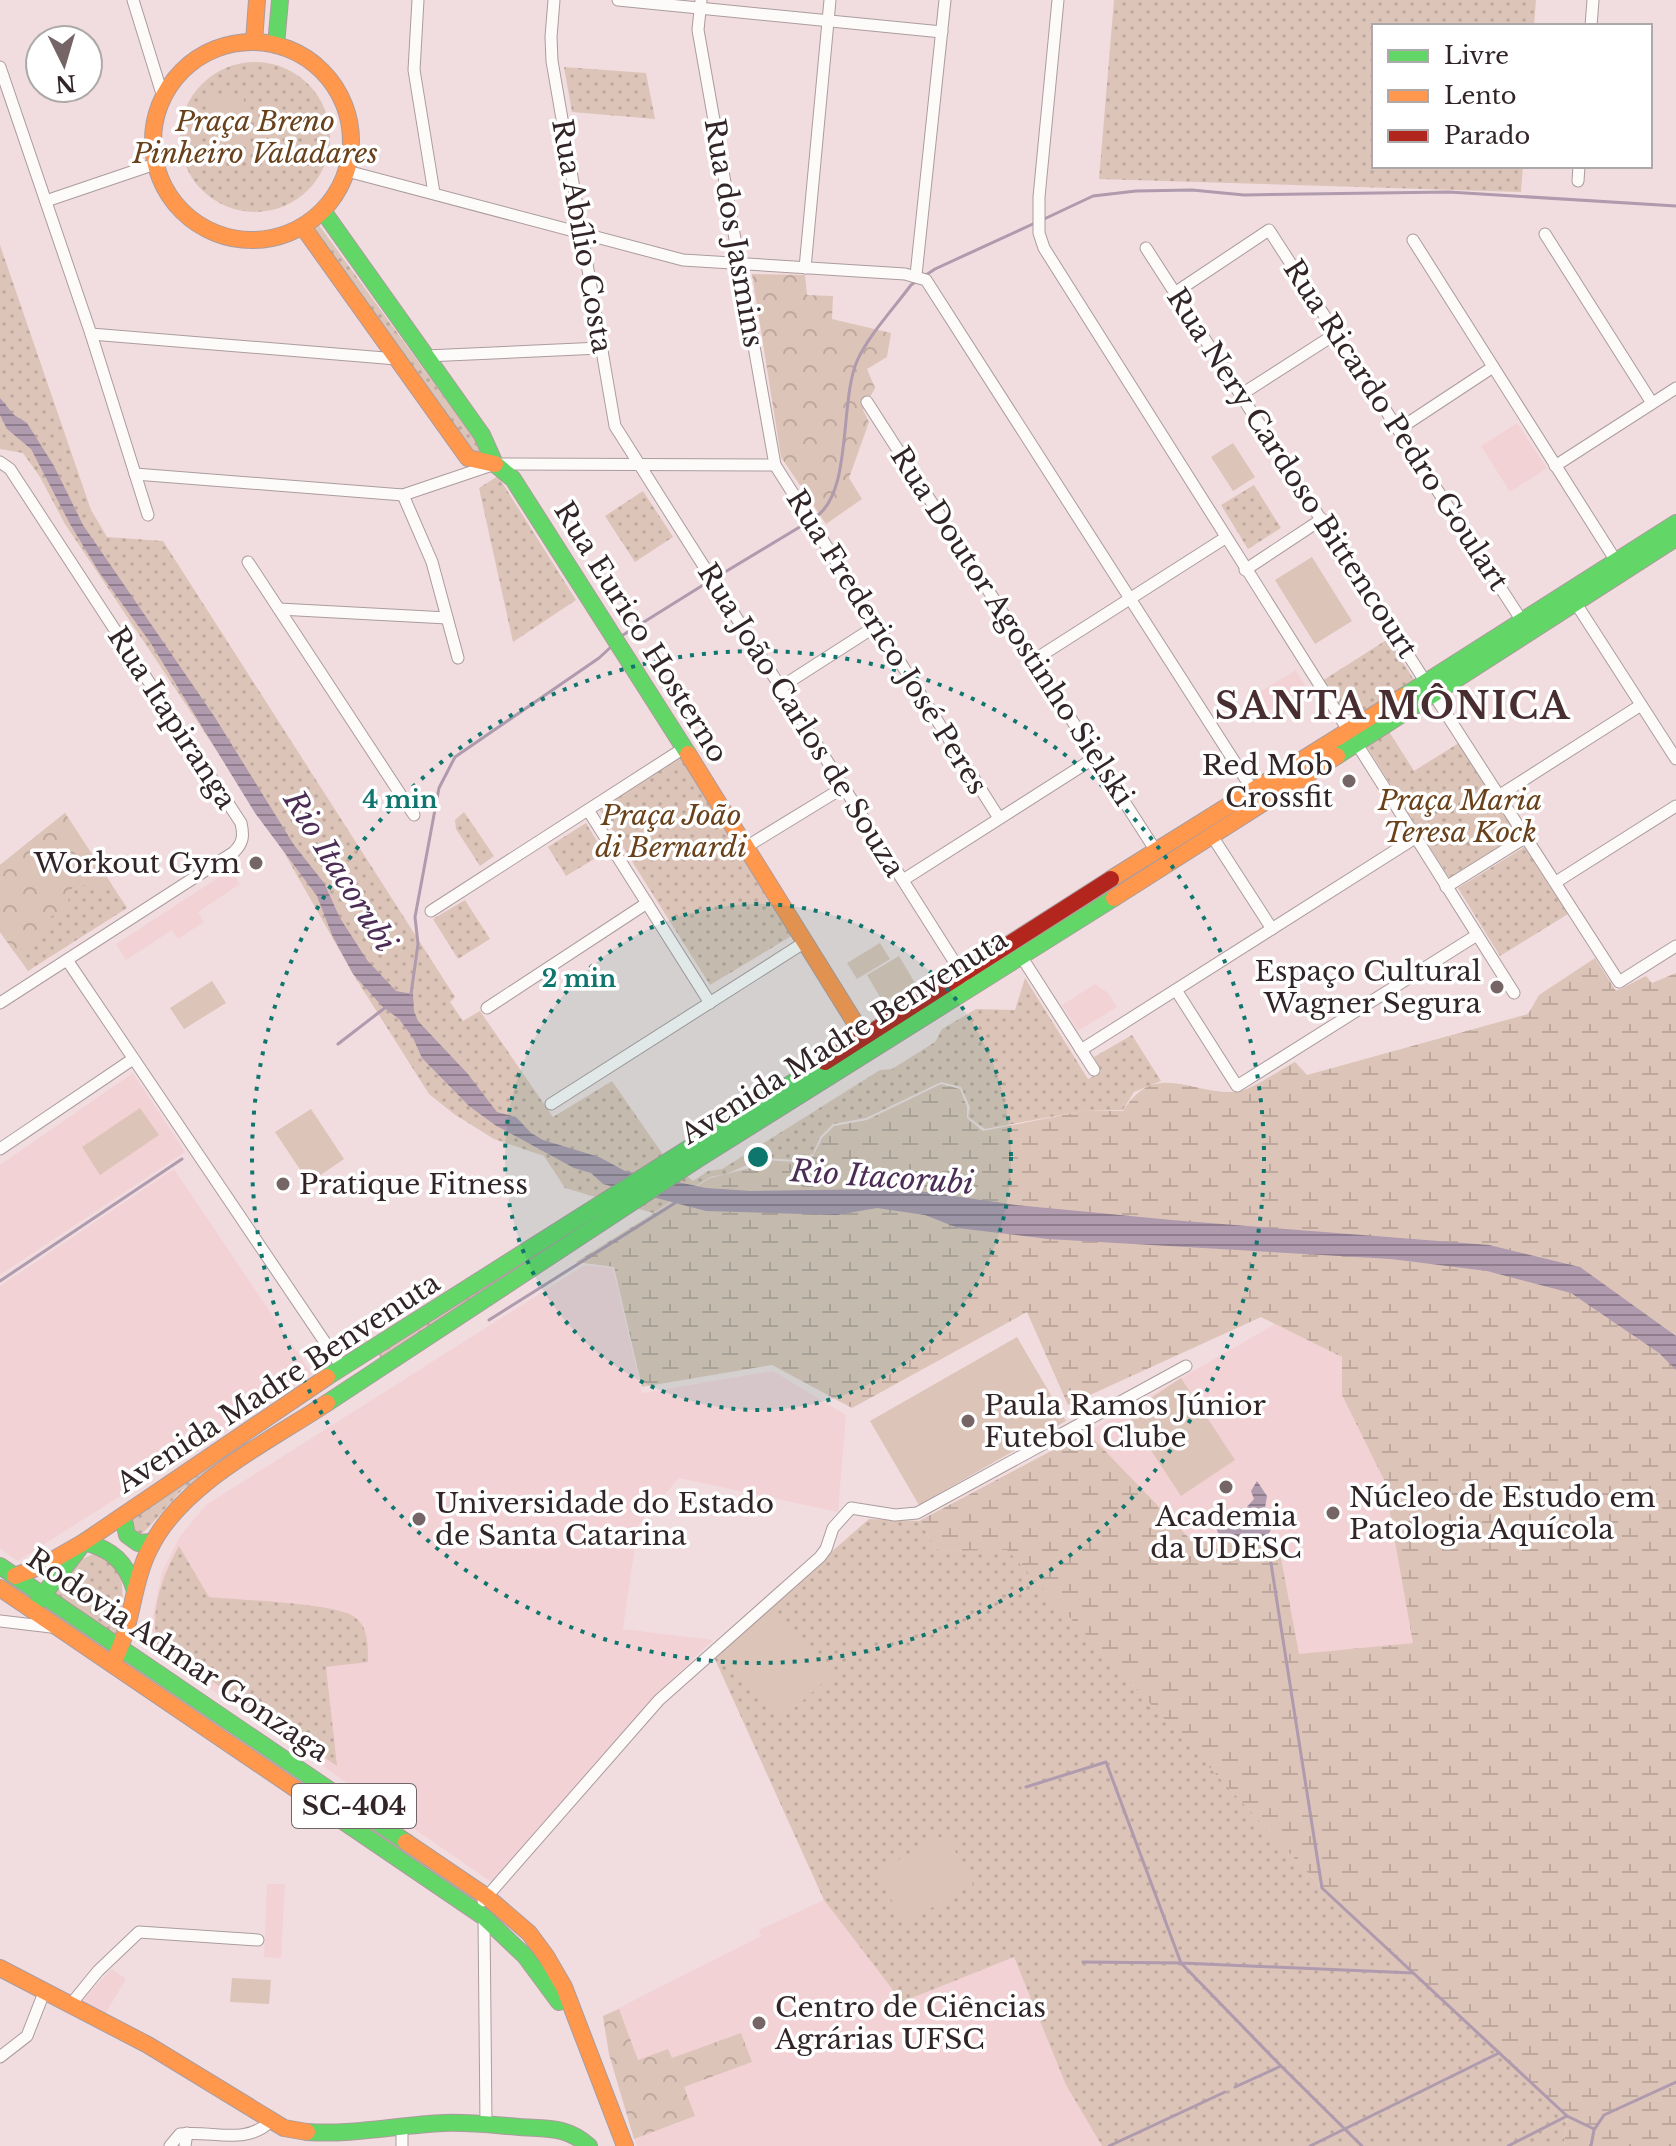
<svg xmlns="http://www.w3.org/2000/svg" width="1676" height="2146" font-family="'Libre Baskerville',serif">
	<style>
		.built { fill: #f3d2d6 }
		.green { fill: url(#green-dots) }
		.forest { fill: url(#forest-crowns) }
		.wetland { fill: url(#wetland-marsh) }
		.pitch { fill: #ddc4b8 }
		.water { fill: url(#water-rules) }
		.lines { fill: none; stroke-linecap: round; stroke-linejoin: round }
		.stream { stroke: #af9aae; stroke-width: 3 }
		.street-casing { stroke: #ab9c9d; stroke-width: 13 }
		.fast-casing { stroke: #ab9c9d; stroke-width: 18 }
		.slow-casing { stroke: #ab9c9d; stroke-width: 18 }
		.jam-casing { stroke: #ab9c9d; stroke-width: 18 }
		.street { stroke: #fdfafa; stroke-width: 11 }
		.fast { stroke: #63d668; stroke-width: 16 }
		.slow { stroke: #ff974d; stroke-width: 16 }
		.jam { stroke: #b3261e; stroke-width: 16 }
		.ring { fill: none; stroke: #0f766e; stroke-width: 4; stroke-dasharray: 4 8 }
		.poi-dot { fill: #756567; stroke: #fff; stroke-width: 3 }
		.labels { text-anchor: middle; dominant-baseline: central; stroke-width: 7; stroke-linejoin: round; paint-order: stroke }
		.shield { fill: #fff; stroke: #706668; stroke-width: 2 }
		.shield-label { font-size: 26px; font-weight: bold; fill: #322527 }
		.park-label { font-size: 28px; font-style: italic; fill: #69411b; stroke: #fff }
		.street-label { font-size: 28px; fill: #322527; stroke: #fff }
		.poi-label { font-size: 28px; fill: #322527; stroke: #fff; text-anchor: start }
		.water-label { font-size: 30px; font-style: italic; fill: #4c2d55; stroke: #fff }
		.district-label { font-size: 36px; font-weight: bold; letter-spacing: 2px; fill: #482d31; stroke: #fff }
		.centre { fill: #0f766e; stroke: #fff; stroke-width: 4 }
		.ring-label { font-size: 24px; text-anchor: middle; font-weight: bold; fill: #0f766e; stroke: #fff; stroke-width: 7; stroke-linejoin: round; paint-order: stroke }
	</style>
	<defs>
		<pattern id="green-dots" width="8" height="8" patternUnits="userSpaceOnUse" patternTransform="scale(2)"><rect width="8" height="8" fill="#ddc4b8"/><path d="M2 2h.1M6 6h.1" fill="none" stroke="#bea89e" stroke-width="1.8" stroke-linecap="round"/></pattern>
		<pattern id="forest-crowns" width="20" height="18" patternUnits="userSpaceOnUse" patternTransform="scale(2)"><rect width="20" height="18" fill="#ddc4b8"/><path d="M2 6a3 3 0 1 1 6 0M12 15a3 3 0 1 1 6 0" fill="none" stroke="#bea89e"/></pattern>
		<pattern id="wetland-marsh" width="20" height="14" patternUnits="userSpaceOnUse" patternTransform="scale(2)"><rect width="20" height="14" fill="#ddc4b8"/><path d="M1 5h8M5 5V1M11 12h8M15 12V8" fill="none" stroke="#bea89e"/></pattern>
		<pattern id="water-rules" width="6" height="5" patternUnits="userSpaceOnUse" patternTransform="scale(2)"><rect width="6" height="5" fill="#af9aae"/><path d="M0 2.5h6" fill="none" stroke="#8f7d8e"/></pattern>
	</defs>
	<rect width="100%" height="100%" fill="#f1dddf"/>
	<g class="built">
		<path d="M1517,423L1547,468L1510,492L1481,446Z"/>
		<path d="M1296,670L1306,687L1269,711L1258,693Z"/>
		<path d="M230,870L240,884L198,912L204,922L178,939L172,930L126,960L116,944Z"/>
		<path d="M1095,984L1108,993L1117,1007L1078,1031L1062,1005Z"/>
		<path d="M133,1073L185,1152L0,1275V1165Z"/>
		<path d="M174,1169L312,1374L18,1561L0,1549V1286Z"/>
		<path d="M585,1265L613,1268L642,1393L773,1371L846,1415L838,1512L679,1478L638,1526L623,1629L713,1640L672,1679L493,1883L155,1651L151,1624L162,1572L180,1536L206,1505Z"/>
		<path d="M1275,1324L1342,1357V1395L1384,1479L1414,1643L1299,1655L1279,1547L1190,1539L1087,1432Z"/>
		<path d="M267,1884H285L281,1958L264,1957Z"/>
		<path d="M824,1900L902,2002L1014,1957L1066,2085L1102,2146H637L609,2054L603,2016L761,1936L759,1930Z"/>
		<path d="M112,1969L126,1979L105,2014L80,2002Z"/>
	</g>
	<g class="green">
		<path d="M1114,0H1536L1534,26H1374V166H1523L1521,192L1099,179Z"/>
		<circle cx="255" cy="137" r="75"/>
		<path d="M564,67L646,73L655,119L572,112Z"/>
		<path d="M319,225L481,448L480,451L474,453L312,231Z"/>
		<path d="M0,245L91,510L107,537L163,541L455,997L450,1002L463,1021L480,1011L553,1117L612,1081L664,1156L693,1181L708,1171L722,1169L880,1070L892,1069L935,1042L942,1029L976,1009L1015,1010L1025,978L1088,1079L1101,1072L1094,1057L1132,1035L1161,1081L1134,1092L1123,1110L1083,1111L985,1129L968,1117L970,1107L961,1087L941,1082L866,1118L833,1124L820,1137L813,1154L797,1160L763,1158L726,1174L710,1177L653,1213L619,1203L380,1359L379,1351L613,1202L565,1188L544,1156L494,1139L454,1114L429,1094L353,974L278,842L65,524L40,477L23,453L0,449Z"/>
		<path d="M498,476L576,600L513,642L479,488Z"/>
		<path d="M1254,485L1281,528L1248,549L1221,505Z"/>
		<path d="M643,491L673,537L635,562L605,516Z"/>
		<path d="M1388,639L1414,680L1348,722L1322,681Z"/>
		<path d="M1388,730L1414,771L1462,741L1521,834L1450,879L1365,744Z"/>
		<path d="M682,756L793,935L710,985L599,809Z"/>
		<path d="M464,812L494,856L480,866L456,829L455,820Z"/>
		<path d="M65,813L127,908L28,971L0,932V865Z"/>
		<path d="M586,823L604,853L566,876L548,847Z"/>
		<path d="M1526,846L1568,914L1500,956L1458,888Z"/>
		<path d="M465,900L490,939L458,959L433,919Z"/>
		<path d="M268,1420L245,1446L181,1491L148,1528L141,1534H132L126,1522Z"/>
		<path d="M869,1519L919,1521L938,1551L1007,1549L1322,1888L1567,2116L1564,2146H1102L1066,2085L1014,1957L902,2002L824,1900L713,1655Z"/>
		<path d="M179,1546L209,1597C239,1600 332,1603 353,1616C369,1626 368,1646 368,1662L326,1667L337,1766L157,1644C150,1609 162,1576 179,1546Z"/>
		<path d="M93,1554L107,1556C112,1563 119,1571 121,1578C124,1596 123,1621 114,1637L53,1595L72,1564Z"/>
	</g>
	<g class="forest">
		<path d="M752,274L805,275L807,295L833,296L832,319L891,333L887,357L867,369L875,388L863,410L869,422L849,478L862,499L826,524L781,457Z"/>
		<path d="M65,813L112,885C97,892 74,876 69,894C68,899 69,903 67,908L50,917L39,937L15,953L0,932V865Z"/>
		<path d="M619,2009L638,2060L668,2049L672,2058L741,2033L752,2062L684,2087L695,2116L634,2139L609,2054L603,2016Z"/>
	</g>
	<path class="wetland" d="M1595,958L1616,991L1646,976L1652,983L1676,973V2146H1564L1567,2116L1322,1888L1007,1550L938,1551L919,1521L1087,1432L1190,1539L1279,1547L1299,1654L1413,1643L1384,1480L1342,1395V1357L1261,1317L1068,1405L1027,1312L852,1408L772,1365L642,1387L614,1267L576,1262L710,1178L750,1168L763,1160L797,1162L813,1156L822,1138L834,1126L867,1120L941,1084L960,1089L967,1107V1118L983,1131L1083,1111H1123C1155,1060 1190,1094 1235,1092C1249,1092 1281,1069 1295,1062L1307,1075L1528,1014L1539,995Z"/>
	<g class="pitch">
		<path d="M207,95L244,96L243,159H206Z"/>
		<path d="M1233,443L1255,477L1233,491L1211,457Z"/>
		<path d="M1312,557L1352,621L1315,644L1275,580Z"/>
		<path d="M880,943L890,959L857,979L847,963Z"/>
		<path d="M899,956L915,983L883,1002L867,975Z"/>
		<path d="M212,981L226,1003L184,1029L170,1008Z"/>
		<path d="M140,1108L159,1135L100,1175L82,1147Z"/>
		<path d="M311,1109L344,1159L309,1183L275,1132Z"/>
		<path d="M1017,1337L1066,1421L919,1505L870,1421Z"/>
		<path d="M1181,1378L1235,1460L1181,1496L1127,1414Z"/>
		<path d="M771,1608L832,1675L782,1719L722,1653Z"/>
		<path d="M946,1834L973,1885L904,1923L876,1872Z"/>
		<path d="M232,1978L271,1980L269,2004L230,2002Z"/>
	</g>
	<g class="water">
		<path d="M0,398L14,415L27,423L54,466L83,525L214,716L294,845L324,883L340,918L367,960L396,991L413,994L414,1011L418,1021L467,1073L497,1112L516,1117L531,1133L543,1140L599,1157L625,1171L706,1188L751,1191L890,1189L926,1192L1016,1205L1172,1220L1489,1245L1580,1267L1676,1336V1370L1659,1353L1571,1293L1487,1271L1391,1259L1048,1239L958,1228L925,1215L877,1208L837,1215L706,1211L603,1184L591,1173L574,1168L495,1125L469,1106L422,1058L413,1038L399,1019L383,1007L353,974L332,935L317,896L255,813L150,642L99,572L70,524L31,449L7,429L0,415Z"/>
		<path d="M1257,1481L1267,1496L1265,1508L1272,1527L1267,1538L1221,1540L1216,1528L1221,1519L1230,1516L1235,1510L1245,1509L1254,1499L1251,1491Z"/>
	</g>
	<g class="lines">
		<g class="stream">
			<path d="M1042,220L1093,196L1136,191L1192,190L1244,195L1449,192L1676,206"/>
			<path d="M923,277L935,269L1035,223"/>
			<path d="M814,518C853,495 839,403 857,361C868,336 894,308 911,285L917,281"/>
			<path d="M715,578L808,522"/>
			<path d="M623,635L708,582"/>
			<path d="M411,994L418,944L415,917L439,788L455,757L599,658L612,646"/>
			<path d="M338,1044L386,1007"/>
			<path d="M0,1281L182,1159"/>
			<path d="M489,1320L675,1203"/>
			<path d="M1267,1538L1322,1888L1567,2116"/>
			<path d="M1026,1787L1106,1762L1181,1963L1413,1973"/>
			<path d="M1083,1962L1181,1963L1281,2066"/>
			<path d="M1235,2087L1281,2066L1362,2146"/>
			<path d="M1109,2146L1225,2092"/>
			<path d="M1310,2146L1499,2053"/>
			<path d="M1508,2146L1567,2116L1594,2129"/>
			<path d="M1591,2146L1594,2130L1604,2115L1676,2082"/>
		</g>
		<g class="street-casing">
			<g id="street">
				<path d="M133,0L163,97"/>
				<path d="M418,0L414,70L434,193"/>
				<path d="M554,0L551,37L552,61L615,426L964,977"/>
				<path d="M618,0L942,32"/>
				<path d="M701,0L698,30L775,465L999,818"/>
				<path d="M1058,0L1039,197V233L1044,248L1514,993"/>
				<path d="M1591,26L1593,0"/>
				<path d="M0,67L91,334L148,515"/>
				<path d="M347,171L683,260L905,274L926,280L1252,789"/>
				<path d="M1578,181L1579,166"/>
				<path d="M46,201L155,164"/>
				<path d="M1545,234L1652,403"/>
				<path d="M1413,240L1616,561"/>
				<path d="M1146,248L1619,982L1676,946"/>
				<path d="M805,268L830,0"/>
				<path d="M916,275L945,0"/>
				<path d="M1176,292L1269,230L1522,621"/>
				<path d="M91,334L397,359"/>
				<path d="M426,356L600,348"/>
				<path d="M1242,394L1337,333"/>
				<path d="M867,402L1156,851"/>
				<path d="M1399,429L1493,367"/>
				<path d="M0,462L10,469L241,823C244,836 243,843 234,852L0,1003"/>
				<path d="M1555,466L1676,388"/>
				<path d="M135,474L403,495L495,464L775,465"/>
				<path d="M403,495L432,562L458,658"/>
				<path d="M248,562L414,815"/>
				<path d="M1245,570L1322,519"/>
				<path d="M1575,602L1676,759"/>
				<path d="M279,609L447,618"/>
				<path d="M1034,660L1225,538"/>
				<path d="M781,687L876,626"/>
				<path d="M1500,795L1641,705"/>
				<path d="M588,810L710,1003"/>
				<path d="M1212,836L1272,929"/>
				<path d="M746,847L844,787"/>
				<path d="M903,880L1096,757"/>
				<path d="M1556,882L1676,806"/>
				<path d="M1446,887L1526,837"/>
				<path d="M431,911L684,748"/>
				<path d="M1021,956L1094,1070"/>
				<path d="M67,960L341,1366"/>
				<path d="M1176,990L1237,1086L1477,935"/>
				<path d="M487,1008L647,903"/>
				<path d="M1081,1050L1415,838"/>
				<path d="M551,1104L805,942"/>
				<path d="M0,1149L133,1059"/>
				<path d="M0,1621L51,1627"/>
				<path d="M483,1901L659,1700L820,1557L826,1549L833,1528L851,1508L895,1515L917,1513L1186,1366"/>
				<path d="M484,1917L486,2125"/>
				<path d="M71,2004L98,1971L139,1932L258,1940"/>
				<path d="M0,2057L27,2036L45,1990"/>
				<path d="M170,2146L180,2134C213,2130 245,2146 271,2121"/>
				<path d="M185,2146L187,2133"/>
				<path d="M402,2146V2127"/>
			</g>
		</g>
		<g class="fast-casing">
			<g id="fast">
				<path d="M276,45L280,0"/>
				<path d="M323,211L482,435L495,464L513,479L688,754"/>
				<path d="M1404,696L1676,523"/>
				<path d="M1337,756L1676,538"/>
				<path d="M327,1377L825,1062"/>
				<path d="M327,1403L698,1159L1114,898"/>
				<path d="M123,1516L127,1535L138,1543L151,1542"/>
				<path d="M84,1542C112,1549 127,1563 135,1591"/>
				<path d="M0,1566L406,1842"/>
				<path d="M36,1604L79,1549"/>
				<path d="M306,1796L484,1917L525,1956L559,2002"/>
				<path d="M307,2132C354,2135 398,2125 444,2123C469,2122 494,2125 519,2127C548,2129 566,2126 589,2146"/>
			</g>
		</g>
		<g class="slow-casing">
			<g id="slow">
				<circle cx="252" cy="141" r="99"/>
				<path d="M254,42L257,0"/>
				<path d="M303,227L468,458L495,464"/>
				<path d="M688,754L864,1037"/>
				<path d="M1111,879L1404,696"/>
				<path d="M1114,898L1337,756"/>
				<path d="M15,1576L44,1565L84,1542L327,1377"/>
				<path d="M0,1588L306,1796"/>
				<path d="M112,1664C133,1628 131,1585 150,1548C181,1484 268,1442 327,1403"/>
				<path d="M406,1842L487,1897L529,1933L546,1956L564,1987L625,2146"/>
				<path d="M0,1968L148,2045L284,2128L307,2132"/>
			</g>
		</g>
		<g class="jam-casing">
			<path id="jam" d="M825,1062L1111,879"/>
		</g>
		<use href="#street" class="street"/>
		<use href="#fast" class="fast"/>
		<use href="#slow" class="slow"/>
		<use href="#jam" class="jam"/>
	</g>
	<circle cx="758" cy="1157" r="253" fill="#0f766e" fill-opacity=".12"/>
	<g class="ring">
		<circle cx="758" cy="1157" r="253"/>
		<circle cx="758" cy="1157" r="506"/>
	</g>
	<g class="poi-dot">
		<circle cx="1349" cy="781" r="8"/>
		<circle cx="256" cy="863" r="8"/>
		<circle cx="1497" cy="987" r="8"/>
		<circle cx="283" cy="1184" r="8"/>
		<circle cx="968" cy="1421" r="8"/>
		<circle cx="1226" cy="1487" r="8"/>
		<circle cx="1333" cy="1513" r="8"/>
		<circle cx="419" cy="1519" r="8"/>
		<circle cx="759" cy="2023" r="8"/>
	</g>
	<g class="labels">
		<rect class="shield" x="292" y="1784" width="124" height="44" rx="6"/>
		<g class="shield-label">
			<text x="354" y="1806">SC-404</text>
		</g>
		<g class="park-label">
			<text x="255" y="121">Praça Breno<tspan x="255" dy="32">Pinheiro Valadares</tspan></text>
			<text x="1460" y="800">Praça Maria<tspan x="1460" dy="32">Teresa Kock</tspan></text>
			<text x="671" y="815">Praça João<tspan x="671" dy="32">di Bernardi</tspan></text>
		</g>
		<g class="street-label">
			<text transform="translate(734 233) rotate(80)">Rua dos Jasmins</text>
			<text transform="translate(582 236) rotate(80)">Rua Abílio Costa</text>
			<text transform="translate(1396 425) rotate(57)">Rua Ricardo Pedro Goulart</text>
			<text transform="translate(1292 473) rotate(57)">Rua Nery Cardoso Bittencourt</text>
			<text transform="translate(1012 626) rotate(57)">Rua Doutor Agostinho Sielski</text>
			<text transform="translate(641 632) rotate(58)">Rua Eurico Hosterno</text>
			<text transform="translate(887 642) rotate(58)">Rua Frederico José Peres</text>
			<text transform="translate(172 718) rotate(57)">Rua Itapiranga</text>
			<text transform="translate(801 720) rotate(58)">Rua João Carlos de Souza</text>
			<text transform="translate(844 1037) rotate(-32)">Avenida Madre Benvenuta</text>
			<text transform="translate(278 1383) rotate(-33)">Avenida Madre Benvenuta</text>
			<text transform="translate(178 1655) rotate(34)">Rodovia Admar Gonzaga</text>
		</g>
		<g class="poi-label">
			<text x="1333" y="765" text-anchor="end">Red Mob<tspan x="1333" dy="32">Crossfit</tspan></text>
			<text x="240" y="863" text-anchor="end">Workout Gym</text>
			<text x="1481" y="971" text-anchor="end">Espaço Cultural<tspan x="1481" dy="32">Wagner Segura</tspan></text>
			<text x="299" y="1184">Pratique Fitness</text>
			<text x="984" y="1405">Paula Ramos Júnior<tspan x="984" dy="32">Futebol Clube</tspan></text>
			<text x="1349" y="1497">Núcleo de Estudo em<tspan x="1349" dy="32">Patologia Aquícola</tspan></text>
			<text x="435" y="1503">Universidade do Estado<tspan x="435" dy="32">de Santa Catarina</tspan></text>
			<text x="1226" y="1516" text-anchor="middle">Academia<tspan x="1226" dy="32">da UDESC</tspan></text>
			<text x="775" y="2007">Centro de Ciências<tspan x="775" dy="32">Agrárias UFSC</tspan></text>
		</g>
		<g class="water-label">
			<text transform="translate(340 871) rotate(58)">Rio Itacorubi</text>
			<text transform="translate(882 1177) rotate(4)">Rio Itacorubi</text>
		</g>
		<g class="district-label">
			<text x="1393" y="706">SANTA MÔNICA</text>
		</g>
	</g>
	<circle cx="758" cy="1157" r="12" class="centre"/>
	<g class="ring-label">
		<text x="400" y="808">4 min</text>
		<text x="579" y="987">2 min</text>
	</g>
	<rect x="1372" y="24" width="280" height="144" fill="#ffffff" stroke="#ada8a9" stroke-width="2"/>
	<rect x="1388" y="50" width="40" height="12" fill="#63d668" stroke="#ada8a9" stroke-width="2"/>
	<text x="1444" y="64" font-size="24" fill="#322527">Livre</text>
	<rect x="1388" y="90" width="40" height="12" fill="#ff974d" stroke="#ada8a9" stroke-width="2"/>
	<text x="1444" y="104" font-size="24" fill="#322527">Lento</text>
	<rect x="1388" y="130" width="40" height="12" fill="#b3261e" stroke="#ada8a9" stroke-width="2"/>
	<text x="1444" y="144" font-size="24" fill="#322527">Parado</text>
	<g transform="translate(64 64) rotate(175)"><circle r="38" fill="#ffffff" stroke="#ada8a9" stroke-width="2"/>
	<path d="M0-6L14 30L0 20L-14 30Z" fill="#756567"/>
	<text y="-12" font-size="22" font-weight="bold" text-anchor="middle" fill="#322527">N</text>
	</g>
</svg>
